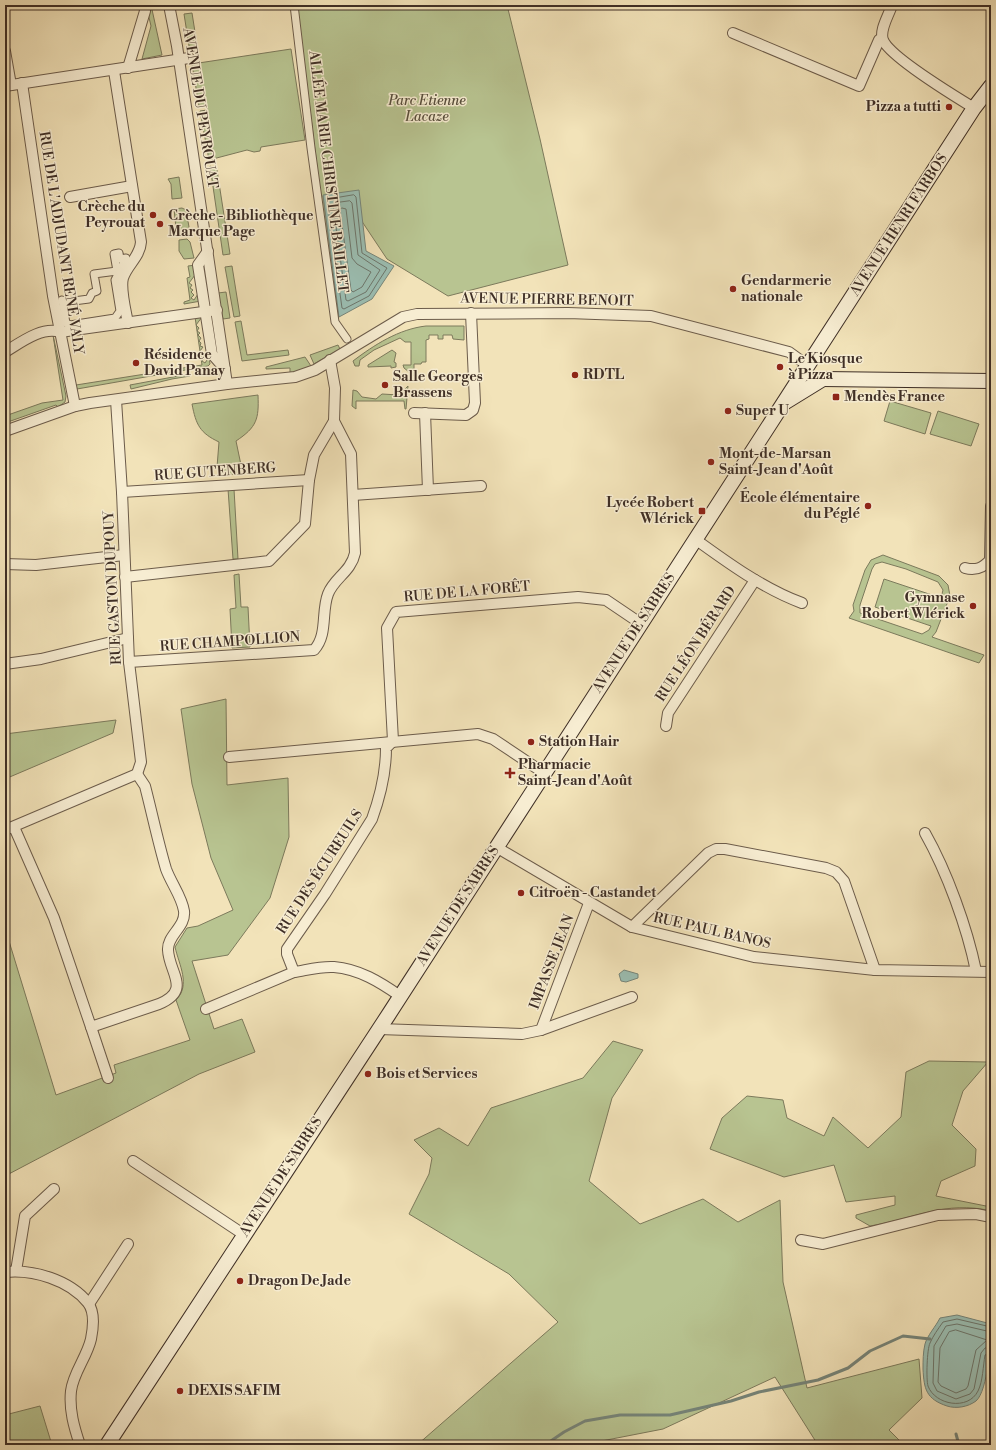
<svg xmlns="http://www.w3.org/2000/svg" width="996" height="1450" font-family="'Libre Bodoni',serif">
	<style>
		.green { fill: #b8c491; stroke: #7c7a5c; fill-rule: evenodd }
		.water { fill: #9bbeb2; stroke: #76857a }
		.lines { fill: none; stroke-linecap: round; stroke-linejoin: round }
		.shore { stroke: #6d766c; stroke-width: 1 }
		.stream { stroke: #76857a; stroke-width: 3 }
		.pedestrian-casing { stroke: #6c5c4b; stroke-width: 9 }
		.minor-casing { stroke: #6c5c4b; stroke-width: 12 }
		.secondary-casing { stroke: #3f2f26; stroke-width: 16 }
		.pedestrian { stroke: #f7edd2; stroke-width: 7 }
		.minor { stroke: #f7edd2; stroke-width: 10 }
		.secondary { stroke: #f7edd2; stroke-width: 14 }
		.poi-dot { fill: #8f2418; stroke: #f7edd2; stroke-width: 1.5 }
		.labels { text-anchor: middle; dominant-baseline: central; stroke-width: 3; stroke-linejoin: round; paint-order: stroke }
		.park-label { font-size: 14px; font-style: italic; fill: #574d3b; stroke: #f7edd2 }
		.poi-label { font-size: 14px; font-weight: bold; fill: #3f2f26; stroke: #f7edd2; text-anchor: start }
		.street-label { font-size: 14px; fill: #3f2f26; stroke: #f7edd2 }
	</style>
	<rect width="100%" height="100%" fill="#f2e3b9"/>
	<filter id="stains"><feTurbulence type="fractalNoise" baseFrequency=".005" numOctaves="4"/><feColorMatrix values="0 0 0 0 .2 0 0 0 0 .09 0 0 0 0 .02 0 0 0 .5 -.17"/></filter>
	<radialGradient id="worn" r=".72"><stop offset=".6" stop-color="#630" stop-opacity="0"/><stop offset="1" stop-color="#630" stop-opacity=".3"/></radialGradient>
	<g class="green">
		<path d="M146,5H151L162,55L142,59L151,26Z"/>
		<path d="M297,5H507L540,139L568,265L448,296L387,259L361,220L323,196L339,317L336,319Z"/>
		<path d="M192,13L198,51L190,52L184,14Z"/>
		<path d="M291,49L305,140L261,147L260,151L254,152L247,150L209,160L200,111L207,110V105L199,106L192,64Z"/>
		<path d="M210,166L217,170L230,254L223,255Z"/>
		<path d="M179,177L182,198L172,199L171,184L168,179Z"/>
		<path d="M182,208L186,210L189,227L187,230L179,232L176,228L174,209Z"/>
		<path d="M187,239L190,242L194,258L184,259L179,251V240Z"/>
		<path d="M196,265L195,275L189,283L192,285L190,288L193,290L191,292L194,295L191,298L194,300L198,294L201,301L184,304V302L190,300L187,278L190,277L188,266Z"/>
		<path d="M232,266L240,316L234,317L225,267Z"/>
		<path d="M226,292L230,318L223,319L218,293Z"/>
		<path d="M195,317H202L196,325L199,328L197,331L200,333L198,335L201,338L199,341L201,343L200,346L203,347L200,351L203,353L201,356L204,358L202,361L205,363L209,357L210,364L208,366L77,389L76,385L202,365Z"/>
		<path d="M241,321L247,355L288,350L289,355L242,361L235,322Z"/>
		<path d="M426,326H464V340L453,339L452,335H443V339H438V335H429V339L426,340V362H422L421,364H414V376L404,368L403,365H411V342H405L400,338L374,350L360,360L359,366H355L353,361C374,345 399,329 426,326Z"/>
		<path d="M53,335L66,396L65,402L58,407L56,405L5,423V416L42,403L63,400Z"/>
		<path d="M338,345L340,349L314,364L310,355Z"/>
		<path d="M392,350L396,353L394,362L396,363V367L391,368V366L368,367V365Z"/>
		<path d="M305,357L311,366L290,374V368L266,369V367Z"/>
		<path d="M189,374L190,376L172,379L131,389L130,385Z"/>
		<path d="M408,386L406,409H405L404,401H356V409L352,406L353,390L357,391L362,397L376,399L382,394L399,395Z"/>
		<path d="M258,395C259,419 257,427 236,441L241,465L238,466L239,474L221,475V467H217L219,442C200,433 196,425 192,404Z"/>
		<path d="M890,401L931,413L925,434L884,421Z"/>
		<path d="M938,411L979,424L971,446L930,434Z"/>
		<path d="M228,489H234L238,559H233Z"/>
		<path d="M883,555L939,576L948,585L950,596L936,632L932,637L984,655L979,663L849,618L854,611L853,605L865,570L871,560ZM882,562L906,569L938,582L943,590L941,598L884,579L875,607L931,626L929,630L922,634L860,613V605L872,569L875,564Z"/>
		<path d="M239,574L241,607H248L250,647L232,648L230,609L236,608L234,575Z"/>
		<path d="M226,699L227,785L288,778L289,837L270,898L228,955L192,961L214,1029L242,1019L255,1052L199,1074L5,1176V928L56,1095L116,1073L114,1065L190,1040L176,1000C191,985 179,965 175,947L187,928L198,926L233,910L211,858L192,784L181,709Z"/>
		<path d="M116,720L113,733L5,779V734Z"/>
		<path d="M613,1041L643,1050L612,1098L589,1181L640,1224L703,1199L738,1222L780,1200L783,1282L807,1388L919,1359L922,1398L889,1430L904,1445H818L775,1377L663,1429L581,1445H417L558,1322L509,1274L409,1214L429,1174L432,1158L414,1140L439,1128L468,1146L491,1108L583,1078Z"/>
		<path d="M929,1061L988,1062L963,1091L952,1125L976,1149L975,1166L941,1181L936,1196L991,1207V1211C946,1200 913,1219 870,1226L856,1218V1215L895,1205V1196L846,1202L834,1165L784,1177L710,1149L722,1118L747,1096L783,1100L787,1118L824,1136L833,1117L868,1148L901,1117L906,1072Z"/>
		<path d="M40,1406L52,1445H5V1415Z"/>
	</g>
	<g class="water">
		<path d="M359,190L366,251L394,266L372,299L339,317L323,195Z"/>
		<path d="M624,970L638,974V978L626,982L621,981L619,974Z"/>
		<path d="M957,1315L991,1324C991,1339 988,1391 976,1401C968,1407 956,1409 947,1406C926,1399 924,1389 923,1369C923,1361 923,1352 925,1344C927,1336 936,1326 940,1318Z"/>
	</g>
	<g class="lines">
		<g class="shore">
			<path d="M354,195L356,197L362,253L387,268L369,296L344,309L342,308L327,200L329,199Z"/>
			<path d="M350,201L352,203L358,255L380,270L366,292L348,301L346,300L333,205L335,203Z"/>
			<path d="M342,208L346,209L352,258L357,264L371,272L362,287L353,292L351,290L340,210Z"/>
			<path d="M991,1327L957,1319L943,1322C938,1329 933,1336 930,1343C927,1349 926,1379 928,1386C935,1405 968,1411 978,1391C983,1381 983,1366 985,1355L991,1352"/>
			<path d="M956,1330L987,1340L976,1350L968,1386L966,1389L956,1393L941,1386L938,1382L940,1348L949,1332Z"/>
			<path d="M991,1332L957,1324L946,1326L934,1346L933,1383L937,1391L956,1399L970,1394L974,1389L981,1353L985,1348L991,1347"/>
		</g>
		<g class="stream">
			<path d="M956,1434L959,1445"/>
			<path d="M545,1445L564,1432L585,1421L620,1415H670L731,1401L759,1392L818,1380L848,1368L870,1351L903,1336L930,1339"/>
		</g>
		<g class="pedestrian-casing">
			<g id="pedestrian">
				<path d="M294,5L311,148L335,322L347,339"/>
				<path d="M119,253L120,259L126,258L115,280L120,311L115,318L70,325L66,323L62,300L66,302L89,299L92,293L97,291L94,274L117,271L114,254Z"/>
			</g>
		</g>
		<g class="minor-casing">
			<g id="minor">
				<path d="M169,5L177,46L227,384"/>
				<path d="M892,5C889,15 879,30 883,40C890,57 956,97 974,108"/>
				<path d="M733,33L859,86L879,40L883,41"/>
				<path d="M5,51L11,85"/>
				<path d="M128,68L145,11L144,5"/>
				<path d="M114,71L141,242C140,257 127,265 123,278C120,289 126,312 128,323"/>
				<path d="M22,83L53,296L75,406"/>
				<path d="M5,86L189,58"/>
				<path d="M70,197L132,186"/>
				<path d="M208,251L198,265L212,354L225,369"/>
				<path d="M5,352C20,343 42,326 60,332L217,310"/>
				<path d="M116,400L122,492L129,662L141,762L137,774"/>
				<path d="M414,413L466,415L473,410L475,403L471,313"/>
				<path d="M425,413L428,490"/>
				<path d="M5,431L75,406L90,403L227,384L295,377L315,370L403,317L417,314L568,313L651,316L789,352L807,365"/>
				<path d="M122,492L309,480"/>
				<path d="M353,495L481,486"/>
				<path d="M695,539C728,563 764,589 802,603"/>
				<path d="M5,564L36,565L124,555"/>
				<path d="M965,568C976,571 983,568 990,560L991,506"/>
				<path d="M125,577L269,561L305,524L309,480L314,455L334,421"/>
				<path d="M129,662L314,650C328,635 321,612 328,594C334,578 351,572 355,553L351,454L334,421L335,388L330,360"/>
				<path d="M5,664L41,659L128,638"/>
				<path d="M666,726L668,713L755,580"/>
				<path d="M393,741L387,628L396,612L578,597L606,600L640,623"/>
				<path d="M393,741L386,748C386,772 380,797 372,819L325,894L287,949V954L294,972C307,970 321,966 334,967C359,969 380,982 400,996"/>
				<path d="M229,757L478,734L493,739L544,773"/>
				<path d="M14,827L54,918L91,1027L159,1004C192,990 169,973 168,950C167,935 186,927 184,911C182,897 171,883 166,869C158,842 152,813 145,786L137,774"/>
				<path d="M5,830L137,774"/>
				<path d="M925,833C947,872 967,927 976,971"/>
				<path d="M496,847L632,927L754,957L875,970L991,972"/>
				<path d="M632,927L708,853L716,849H725L826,868L836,872L844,881L875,970"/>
				<path d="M206,1009L294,972"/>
				<path d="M91,1027L108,1078"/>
				<path d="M379,1029L522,1034L541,1030L632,997"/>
				<path d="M541,1030L589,903"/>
				<path d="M133,1161L243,1234"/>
				<path d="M801,1240L823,1244L938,1215L976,1214L991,1217"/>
				<path d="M16,1271L25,1216L54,1189"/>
				<path d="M5,1272C33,1269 70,1280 88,1303C95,1312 93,1329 91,1339C87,1357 73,1373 71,1391C69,1410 74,1427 80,1445"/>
				<path d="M89,1304L128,1244"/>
			</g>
		</g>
		<g class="secondary-casing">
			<g id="secondary">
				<path d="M823,379L991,381"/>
				<path d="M784,403L823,379"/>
				<path d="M107,1445L389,1014L974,108L991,86"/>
			</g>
		</g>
		<use href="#pedestrian" class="pedestrian"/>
		<use href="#minor" class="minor"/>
		<use href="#secondary" class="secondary"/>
	</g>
	<g class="poi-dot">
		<circle cx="949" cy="107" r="4"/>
		<circle cx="153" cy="215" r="4"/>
		<circle cx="160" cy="224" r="4"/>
		<circle cx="733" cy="289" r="4"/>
		<circle cx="136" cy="363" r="4"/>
		<circle cx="780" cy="367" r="4"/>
		<circle cx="575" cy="375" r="4"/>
		<circle cx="385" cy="385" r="4"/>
		<rect x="832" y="393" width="8" height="8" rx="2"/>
		<circle cx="728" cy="411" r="4"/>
		<circle cx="711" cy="462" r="4"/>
		<circle cx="868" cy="506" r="4"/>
		<rect x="698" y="507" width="8" height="8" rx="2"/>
		<circle cx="973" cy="606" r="4"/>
		<circle cx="531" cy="742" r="4"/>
		<path d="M508 767h4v4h4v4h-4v4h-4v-4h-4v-4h4z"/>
		<circle cx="521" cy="893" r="4"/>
		<circle cx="368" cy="1074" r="4"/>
		<circle cx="240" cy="1281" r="4"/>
		<circle cx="180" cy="1391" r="4"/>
	</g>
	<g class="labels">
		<g class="park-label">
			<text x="427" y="101">Parc Etienne<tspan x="427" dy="16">Lacaze</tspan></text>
		</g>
		<g class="poi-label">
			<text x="941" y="107" text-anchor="end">Pizza a tutti</text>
			<text x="145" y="207" text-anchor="end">Crèche du<tspan x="145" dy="16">Peyrouat</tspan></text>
			<text x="168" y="216">Crèche - Bibliothèque<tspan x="168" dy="16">Marque Page</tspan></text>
			<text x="741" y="281">Gendarmerie<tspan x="741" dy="16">nationale</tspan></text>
			<text x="144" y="355">Résidence<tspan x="144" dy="16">David Panay</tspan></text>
			<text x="788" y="359">Le Kiosque<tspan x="788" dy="16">à Pizza</tspan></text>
			<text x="583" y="375">RDTL</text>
			<text x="393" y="377">Salle Georges<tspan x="393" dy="16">Brassens</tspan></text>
			<text x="844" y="397">Mendès France</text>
			<text x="736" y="411">Super U</text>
			<text x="719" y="454">Mont-de-Marsan<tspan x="719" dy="16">Saint-Jean d'Août</tspan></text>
			<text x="860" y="498" text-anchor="end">École élémentaire<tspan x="860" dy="16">du Péglé</tspan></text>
			<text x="694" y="503" text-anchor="end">Lycée Robert<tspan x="694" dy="16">Wlérick</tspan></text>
			<text x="965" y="598" text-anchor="end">Gymnase<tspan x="965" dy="16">Robert Wlérick</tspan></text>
			<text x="539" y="742">Station Hair</text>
			<text x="518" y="765">Pharmacie<tspan x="518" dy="16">Saint-Jean d'Août</tspan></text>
			<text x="529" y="893">Citroën - Castandet</text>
			<text x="376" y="1074">Bois et Services</text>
			<text x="248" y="1281">Dragon De Jade</text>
			<text x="188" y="1391">DEXIS SAFIM</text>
		</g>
		<g class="street-label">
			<text transform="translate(200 108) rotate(81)">AVENUE DU PEYROUAT</text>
			<text transform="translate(328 172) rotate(83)">ALLÉE MARIE CHRISTINE BAILLET</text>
			<text transform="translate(899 225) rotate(-57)">AVENUE HENRI FARBOS</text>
			<text transform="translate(61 243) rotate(81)">RUE DE L'ADJUDANT RENÉ VALY</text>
			<text transform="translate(547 300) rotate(1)">AVENUE PIERRE BENOIT</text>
			<text transform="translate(215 472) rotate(-4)">RUE GUTENBERG</text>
			<text transform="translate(113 588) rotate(-93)">RUE GASTON DUPOUY</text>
			<text transform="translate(467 592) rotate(-5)">RUE DE LA FORÊT</text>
			<text transform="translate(634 633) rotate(-57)">AVENUE DE SABRES</text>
			<text transform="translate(230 642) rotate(-4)">RUE CHAMPOLLION</text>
			<text transform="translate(696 644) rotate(-57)">RUE LÉON BÉRARD</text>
			<text transform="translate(320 872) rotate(-57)">RUE DES ÉCUREUILS</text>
			<text transform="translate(458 906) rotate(-57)">AVENUE DE SABRES</text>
			<text transform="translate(712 931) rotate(13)">RUE PAUL BANOS</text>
			<text transform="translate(552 962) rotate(-69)">IMPASSE JEAN</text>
			<text transform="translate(281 1177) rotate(-57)">AVENUE DE SABRES</text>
		</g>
	</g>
	<rect width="996" height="1450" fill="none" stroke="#f2e3b9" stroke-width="20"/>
	<rect x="6" y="6" width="984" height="1438" fill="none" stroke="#3f2f26" stroke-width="2"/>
	<rect x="10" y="10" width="976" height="1430" fill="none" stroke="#3f2f26"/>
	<rect width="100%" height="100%" filter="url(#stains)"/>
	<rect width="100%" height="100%" fill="url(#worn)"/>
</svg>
